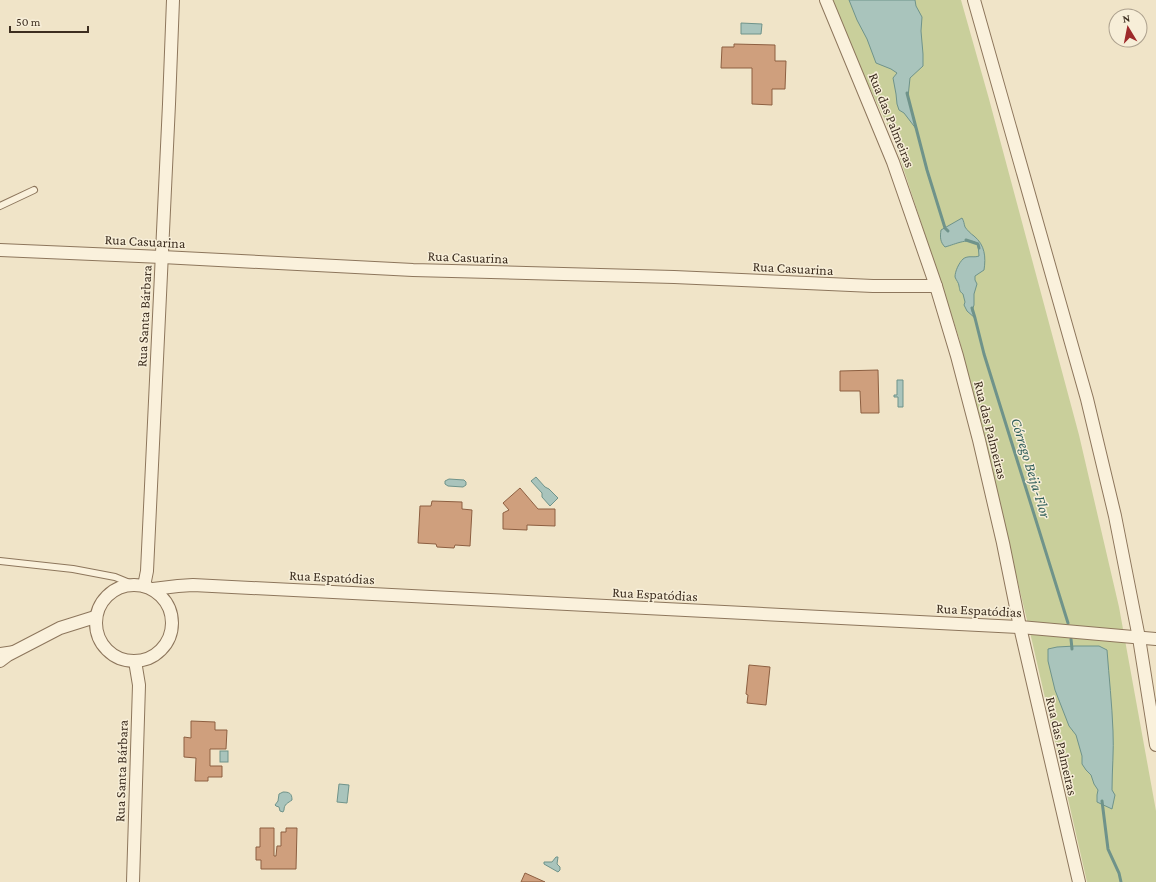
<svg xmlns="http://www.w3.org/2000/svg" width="1156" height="882" font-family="'Crimson Pro',serif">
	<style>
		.green { fill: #c9cf9b }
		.water { fill: #a9c4bc; stroke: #6f938a }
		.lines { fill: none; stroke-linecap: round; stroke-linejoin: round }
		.stream { stroke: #6f938a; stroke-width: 3 }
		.building { fill: #cf9f7d; stroke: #8d5f41 }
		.service-casing { stroke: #8d765c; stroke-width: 8 }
		.minor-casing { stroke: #8d765c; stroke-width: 14 }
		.service { stroke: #faf1dc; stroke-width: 6 }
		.minor { stroke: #faf1dc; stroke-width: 12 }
		.labels { text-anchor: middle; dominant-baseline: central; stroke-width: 3; stroke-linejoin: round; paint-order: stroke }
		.street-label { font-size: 14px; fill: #3d2e20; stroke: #f7eed8 }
		.water-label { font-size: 15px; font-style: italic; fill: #2f5d5a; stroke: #f7eed8 }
	</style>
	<rect width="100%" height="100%" fill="#f0e4c8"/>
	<path class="green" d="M828,0H961L989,99L1079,435L1119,607L1156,811V882H1087L1032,641L959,338L893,137Z"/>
	<g class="water">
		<path d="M849,0H915L916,6L922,17L921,31L923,54V66L910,78L908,97L917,130L904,113L899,110L897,104L896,94L893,78L897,73L891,69L876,63L867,39L857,20Z"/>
		<path d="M741,23L762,24L761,34H741Z"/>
		<path d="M962,218C964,221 964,224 965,227C967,230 971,234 974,236C985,245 986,257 984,270L975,276V280L977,284L974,294V305L972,311L975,318L967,311L964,305L965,302L963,294C959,291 960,290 959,286C959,283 956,280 955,277C955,271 959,263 963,259C968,255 974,258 979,256L978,244C969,237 956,244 945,247C940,242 940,237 941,230Z"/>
		<path d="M897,380H903V407H898V397H894V395H897Z"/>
		<path d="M536,477L545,487L549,489L558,498L550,506L542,497V493L531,481Z"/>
		<path d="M449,479L464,480L466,482V485L463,487L448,486L445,484V481Z"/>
		<path d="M1075,646H1099L1107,650C1109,677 1112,704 1113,731C1114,750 1112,770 1112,790L1115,795L1112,809L1097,802V795L1098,790L1094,784L1091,775L1086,770L1082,764V756L1076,735L1069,726L1055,690L1048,661V649L1057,647Z"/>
		<rect x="220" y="751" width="8" height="11"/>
		<path d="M339,784L349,785L347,803L337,802Z"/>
		<path d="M283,792C289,792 292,793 292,800C288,803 284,804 284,810L283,812L280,811L279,807L276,806L275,805L278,801L279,794Z"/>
		<path d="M556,857H558L557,864L560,867V870L558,872L544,864V862H552Z"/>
	</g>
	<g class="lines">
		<g class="stream">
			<path d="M907,93L927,170L945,228L948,231"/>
			<path d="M966,240L978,244L979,248"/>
			<path d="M972,308L975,318L984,354L1068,623"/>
			<path d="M1071,639L1072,649"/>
			<path d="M1102,801L1108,849L1119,873L1121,882"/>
		</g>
	</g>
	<g class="building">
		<path d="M734,44L775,45V61H786L785,89H772V105L752,104V68H721L722,47H734Z"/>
		<path d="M878,370L879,413H861L860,391H840V371Z"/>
		<path d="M520,488L538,509H555V526L527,525V530L503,529V513L509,510L503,503Z"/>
		<path d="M432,501L462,502V509L472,510L470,546L455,545L454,548L437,547L436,544L418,543L420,506H431Z"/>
		<path d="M749,665L770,667L766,705L747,703L748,695L746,694Z"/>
		<path d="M191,721L215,722V730H227L226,749H210V766H222V777H208V781H195L196,758L184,757V737L191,738Z"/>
		<path d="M260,828H274V856H276L277,846H281V832H286V828H297L296,869H261V860H256V847H260Z"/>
		<path d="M525,873L545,882H521Z"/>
	</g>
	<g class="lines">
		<g class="service-casing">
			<g id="service">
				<path d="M0,206L34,190"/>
				<path d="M0,561L73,569L115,577L132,584"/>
				<path d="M0,651L14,649"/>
			</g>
		</g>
		<g class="minor-casing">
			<g id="minor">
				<path d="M826,0L893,162L936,286L957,356L979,440L1003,543L1020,627L1079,882"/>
				<path d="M974,0L1087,399L1115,516L1139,638L1156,745"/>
				<path d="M0,250L162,257L413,270L674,277L873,286H936"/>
				<circle cx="134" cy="623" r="38"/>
				<path d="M144,586L147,571L169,104L173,0"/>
				<path d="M153,589L178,586L193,585L1020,627L1156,639"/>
				<path d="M0,661L8,655L60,628L95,617"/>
				<path d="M133,882L139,685L135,661"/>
			</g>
		</g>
		<use href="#service" class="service"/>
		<use href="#minor" class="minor"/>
	</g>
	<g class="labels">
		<g class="street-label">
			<text transform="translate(892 120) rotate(68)">Rua das Palmeiras</text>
			<text transform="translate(145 241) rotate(3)">Rua Casuarina</text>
			<text transform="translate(468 257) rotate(2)">Rua Casuarina</text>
			<text transform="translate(793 268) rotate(3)">Rua Casuarina</text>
			<text transform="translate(144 316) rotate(-87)">Rua Santa Bárbara</text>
			<text transform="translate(991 430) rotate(76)">Rua das Palmeiras</text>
			<text transform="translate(332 577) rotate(3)">Rua Espatódias</text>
			<text transform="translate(655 594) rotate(3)">Rua Espatódias</text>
			<text transform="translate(979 610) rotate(3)">Rua Espatódias</text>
			<text transform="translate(1062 746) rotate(77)">Rua das Palmeiras</text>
			<text transform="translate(121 771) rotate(-88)">Rua Santa Bárbara</text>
		</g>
		<g class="water-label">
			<text transform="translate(1031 468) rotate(73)">Córrego Beija-Flor</text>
		</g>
	</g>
	<g transform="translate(1128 28) rotate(350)"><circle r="19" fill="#f7eed8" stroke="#ada18e"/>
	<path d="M0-3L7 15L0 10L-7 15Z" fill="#9e2a2b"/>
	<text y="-6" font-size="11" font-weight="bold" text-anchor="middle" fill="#3d2e20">N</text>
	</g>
	<path d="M10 26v6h78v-6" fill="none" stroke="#3d2e20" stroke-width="2"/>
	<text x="16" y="26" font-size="12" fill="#3d2e20" stroke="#f7eed8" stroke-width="3" paint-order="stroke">50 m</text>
</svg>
